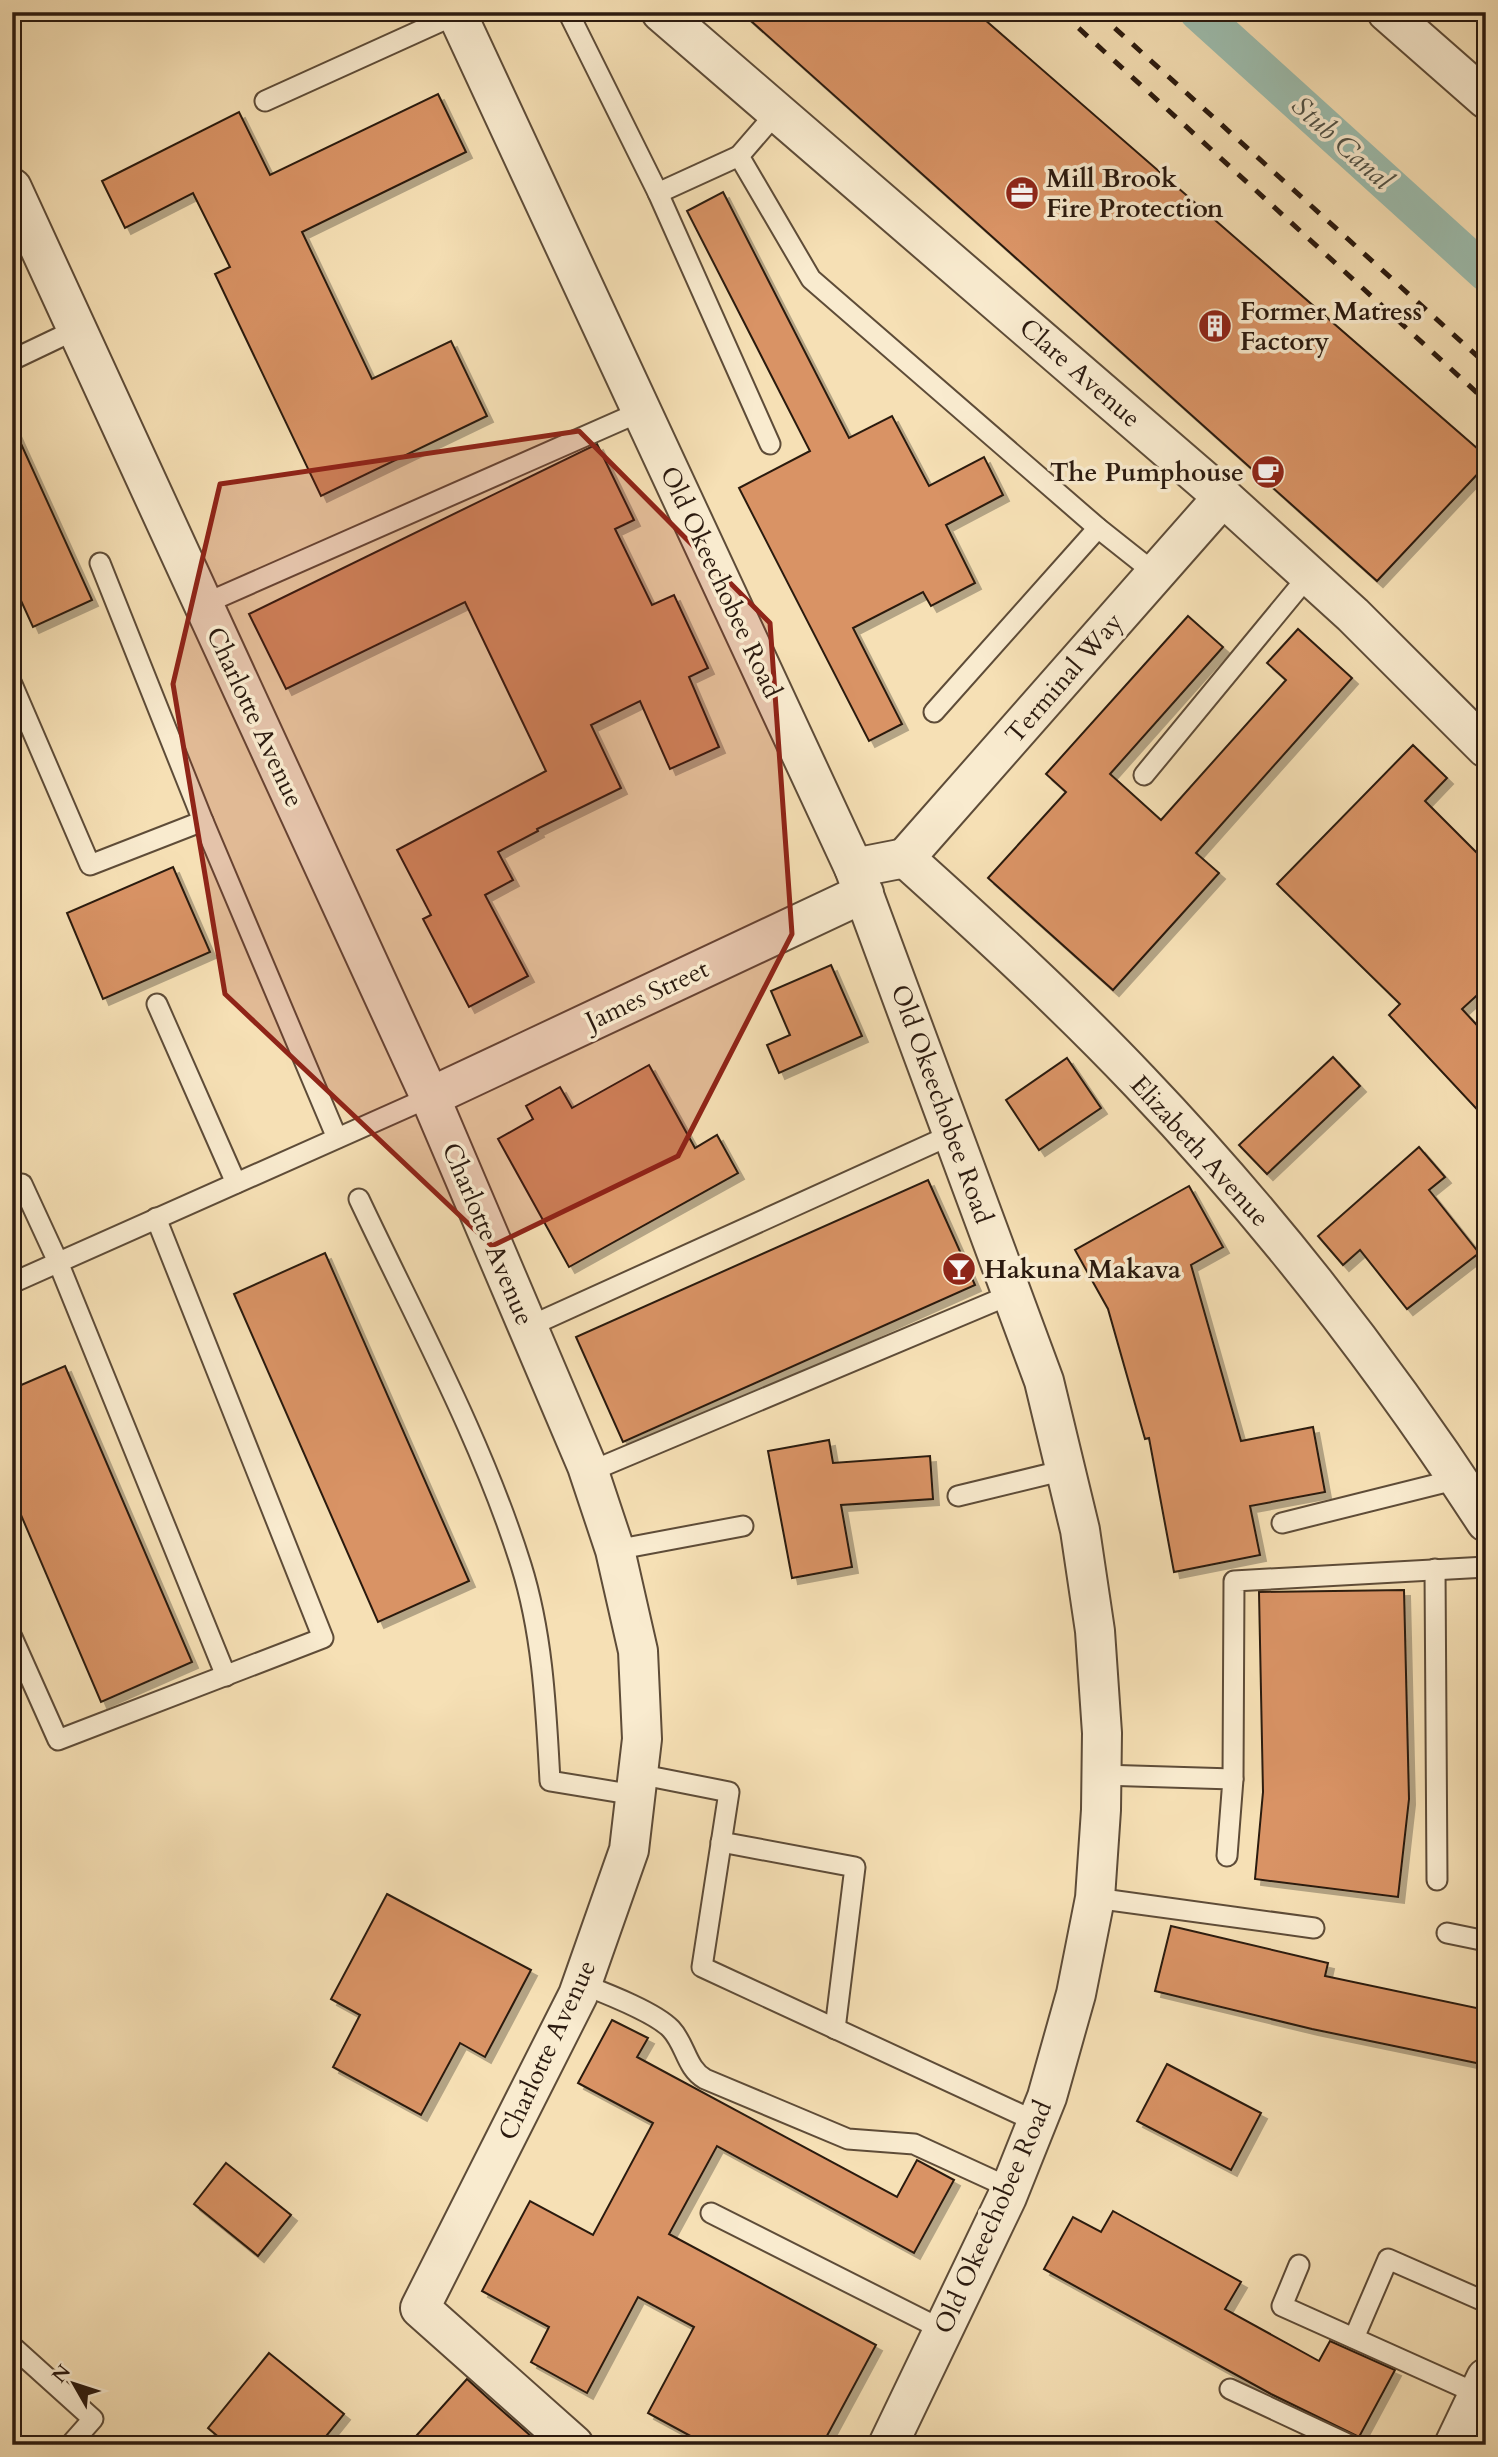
<svg xmlns="http://www.w3.org/2000/svg" width="1498" height="2457" font-family="Cardo,serif">
	<style>
		.lines { fill: none; stroke-linecap: round; stroke-linejoin: round }
		.canal { stroke: #9dbdae; stroke-width: 37 }
		.building { fill: #d99365; stroke: #2b1a0f; stroke-width: 2; filter: url(#shadow) }
		.service-casing { stroke: #5e4c38; stroke-width: 23 }
		.minor-casing { stroke: #5e4c38; stroke-width: 42 }
		.tertiary-casing { stroke: #5e4c38; stroke-width: 42 }
		.path { stroke: #2b1a0f; stroke-width: 4.5; stroke-dasharray: 5 3.5; stroke-linecap: butt }
		.service { stroke: #f9ebcf; stroke-width: 19 }
		.minor { stroke: #f9ebcf; stroke-width: 38 }
		.tertiary { stroke: #f9ebcf; stroke-width: 38 }
		.rail { stroke: #2b1a0f; stroke-width: 5; stroke-dasharray: 12 12; stroke-linecap: butt }
		.marked { fill: #8f2418; fill-opacity: 0.2; stroke: #8f2418; stroke-width: 5; stroke-linejoin: round }
		.labels { text-anchor: middle; dominant-baseline: central; stroke-width: 7; stroke-linejoin: round; paint-order: stroke }
		.poi-label { font-size: 26px; font-weight: bold; fill: #2b1a0f; stroke: #f9ebcf; text-anchor: start }
		.street-label { font-size: 26px; fill: #2b1a0f; stroke: #f9ebcf }
		.water-label { font-size: 28px; font-style: italic; fill: #535347; stroke: #f9ebcf }
	</style>
	<defs>
		<filter id="shadow"><feDropShadow dx="6" dy="6" stdDeviation="0" flood-color="#0004"/></filter>
	</defs>
	<rect width="100%" height="100%" fill="#f6e0b5"/>
	<filter id="stains"><feTurbulence type="fractalNoise" baseFrequency=".00286" numOctaves="4"/><feColorMatrix values="0 0 0 0 .2 0 0 0 0 .09 0 0 0 0 .02 0 0 0 .5 -.17"/></filter>
	<radialGradient id="worn" r=".72"><stop offset=".6" stop-color="#630" stop-opacity="0"/><stop offset="1" stop-color="#630" stop-opacity=".3"/></radialGradient>
	<g class="lines">
		<path class="canal" d="M1198,12L1486,273"/>
	</g>
	<g class="building">
		<path d="M741,12H976L1486,456V465L1377,581Z"/>
		<path d="M438,94L466,152L302,232L372,379L451,341L487,416L321,496L215,274L230,267L193,193L125,228L102,181L239,112L270,175Z"/>
		<path d="M723,192L849,438L892,416L929,486L984,457L1003,495L946,525L975,583L931,606L923,592L853,628L902,724L869,741L739,488L810,451L687,211Z"/>
		<path d="M12,424L92,600L33,627L12,581Z"/>
		<path d="M597,444L634,520L615,529L652,605L674,595L708,668L689,677L719,747L670,769L640,701L591,725L621,788L537,829L538,831L498,852L513,880L485,895L528,976L469,1007L423,919L431,915L397,850L546,771L465,602L286,689L249,614Z"/>
		<path d="M1188,616L1223,647L1110,774L1161,820L1286,680L1267,663L1298,629L1352,678L1196,853L1219,873L1113,990L988,878L1066,792L1046,774Z"/>
		<path d="M1413,745L1447,778L1425,801L1486,862V987L1462,1009L1486,1035V1119L1389,1015L1400,1004L1277,884Z"/>
		<path d="M173,867L210,952L103,999L67,913Z"/>
		<path d="M831,965L862,1036L779,1073L767,1045L790,1035L771,991Z"/>
		<path d="M1333,1057L1360,1086L1267,1174L1239,1145Z"/>
		<path d="M1067,1058L1101,1108L1039,1150L1006,1100Z"/>
		<path d="M649,1065L695,1148L717,1135L738,1173L569,1267L498,1139L533,1119L526,1106L560,1087L572,1108Z"/>
		<path d="M1419,1147L1445,1177L1429,1190L1479,1253L1407,1309L1360,1250L1343,1265L1318,1236Z"/>
		<path d="M928,1180L975,1285L623,1442L576,1337Z"/>
		<path d="M1189,1186L1223,1247L1191,1265L1241,1441L1313,1427L1325,1492L1250,1506L1260,1555L1174,1572L1149,1438L1145,1439L1108,1309L1075,1250Z"/>
		<path d="M325,1253L469,1581L378,1622L234,1294Z"/>
		<path d="M65,1366L192,1662L101,1702L12,1494V1389Z"/>
		<path d="M829,1440L833,1463L930,1456L933,1499L841,1505L852,1567L792,1578L768,1451Z"/>
		<path d="M1404,1590L1409,1799L1398,1897L1255,1879L1263,1792L1259,1592Z"/>
		<path d="M387,1894L531,1970L485,2057L460,2043L421,2115L333,2067L360,2015L331,1999Z"/>
		<path d="M1171,1926L1328,1963L1325,1976L1486,2010V2065L1312,2029L1155,1991Z"/>
		<path d="M612,2020L648,2038L637,2057L897,2197L917,2160L954,2180L914,2253L717,2146L669,2234L876,2345L822,2445H707L648,2413L694,2327L638,2297L587,2393L531,2362L549,2327L482,2291L530,2201L593,2235L653,2123L578,2083Z"/>
		<path d="M1167,2064L1261,2113L1231,2170L1137,2121Z"/>
		<path d="M226,2163L291,2215L258,2256L194,2204Z"/>
		<path d="M1113,2211L1241,2282L1225,2309L1319,2361L1330,2341L1395,2370L1359,2437L1271,2394L1044,2269L1073,2217L1101,2232Z"/>
		<path d="M269,2353L344,2414L319,2445H228L208,2428Z"/>
		<path d="M467,2379L490,2400L541,2445H408Z"/>
	</g>
	<g class="lines">
		<g class="service-casing">
			<g id="service">
				<path d="M569,14L658,193L739,156"/>
				<path d="M265,101L457,14"/>
				<path d="M777,112L739,156L811,279L1098,528L1156,574"/>
				<path d="M658,193L770,444"/>
				<path d="M12,360L77,329"/>
				<path d="M204,604L642,411"/>
				<path d="M12,684L90,865L203,821L100,563"/>
				<path d="M934,712L1098,528"/>
				<path d="M1144,775L1309,575"/>
				<path d="M203,821L337,1138"/>
				<path d="M157,1004L236,1183"/>
				<path d="M12,1188L22,1184L58,1262L226,1676"/>
				<path d="M359,1199C415,1318 482,1440 521,1565C543,1635 546,1709 550,1781L635,1795"/>
				<path d="M12,1283L430,1097"/>
				<path d="M528,1327L953,1134"/>
				<path d="M589,1472L1012,1294"/>
				<path d="M958,1496L1065,1470"/>
				<path d="M1282,1523L1458,1479"/>
				<path d="M615,1550L743,1526"/>
				<path d="M1435,1569L1437,1880"/>
				<path d="M12,1637L58,1740L323,1638L156,1218"/>
				<path d="M638,1774L729,1792L702,1967L1037,2122"/>
				<path d="M1101,1775L1233,1779L1227,1856"/>
				<path d="M1233,1779L1234,1581L1486,1567"/>
				<path d="M721,1842L855,1867L835,2029"/>
				<path d="M1095,1898L1314,1928"/>
				<path d="M1447,1933L1486,1941"/>
				<path d="M582,1984C605,1993 655,2012 671,2029C686,2045 686,2068 705,2079L848,2139L914,2144L1010,2188"/>
				<path d="M711,2213L943,2330"/>
				<path d="M1299,2265L1282,2306L1478,2394"/>
				<path d="M1354,2338L1388,2259L1486,2302"/>
				<path d="M12,2346L93,2419L70,2445"/>
				<path d="M1230,2389L1350,2445"/>
			</g>
		</g>
		<g class="minor-casing">
			<g id="minor">
				<path d="M661,12L1223,497L1353,615L1486,748"/>
				<path d="M12,188L430,1097L587,1466L615,1550L638,1651L642,1739L629,1850L578,1995L420,2308L574,2445"/>
				<path d="M905,858L1223,497"/>
				<path d="M854,868L905,858C985,930 1065,1003 1139,1081C1268,1216 1384,1365 1486,1522"/>
				<path d="M430,1097L864,893"/>
				<path d="M1454,2445L1486,2378"/>
			</g>
		</g>
		<g class="tertiary-casing">
			<g id="tertiary">
				<path d="M456,12L854,868L1044,1381L1080,1530L1095,1631L1102,1733L1101,1810L1095,1898L1076,1994L1047,2097L1007,2197L888,2445"/>
				<path d="M1387,12L1486,99"/>
			</g>
		</g>
		<path class="path" d="M1482,12L1486,15"/>
		<use href="#service" class="service"/>
		<use href="#minor" class="minor"/>
		<use href="#tertiary" class="tertiary"/>
		<g class="rail">
			<path d="M1061,12L1486,401"/>
			<path d="M1097,12L1486,364"/>
		</g>
	</g>
	<path class="marked" d="M579,431L770,623L792,934L678,1156L492,1246L225,994L173,684L220,484Z"/>
	<defs>
		<g id="office-disc" transform="scale(1.75)"><circle r="9.5" fill="#8f2418" stroke="#f9ebcf"/><path d="M-6-3h4V-5.5h4V-3h4V5H-6ZM-1-4.5V-3h2v-1.5ZM-6 0V1H6V0Z" fill="#fff"/></g>
		<g id="building-disc" transform="scale(1.75)"><circle r="9.5" fill="#8f2418" stroke="#f9ebcf"/><path d="M-4-6H4V6H1V3H-1V6H-4ZM-2.5-4.3h1.7v1.8h-1.7ZM.8-4.3h1.7v1.8H.8ZM-2.5-1h1.7V.8h-1.7ZM.8-1h1.7V.8H.8Z" fill="#fff"/></g>
		<g id="cafe-disc" transform="scale(1.75)"><circle r="9.5" fill="#8f2418" stroke="#f9ebcf"/><path d="M-5.5-4.5H6V0H3Q3 3.5 0 3.5H-2.5Q-5.5 3.5-5.5 0ZM3-3.2v2h1.7v-2ZM-6 4.5H4V6H-6Z" fill="#fff"/></g>
		<g id="bar-disc" transform="scale(1.75)"><circle r="9.5" fill="#8f2418" stroke="#f9ebcf"/><path d="M-6-5H6L.8 .8V4.5H3.5V6h-7V4.5H-.8V.8Z" fill="#fff"/></g>
	</defs>
	<g fill-rule="evenodd">
		<use href="#office-disc" x="1022" y="193"/>
		<use href="#building-disc" x="1215" y="326"/>
		<use href="#cafe-disc" x="1268" y="472"/>
		<use href="#bar-disc" x="959" y="1269"/>
	</g>
	<g class="labels">
		<g class="poi-label">
			<text x="1046" y="178">Mill Brook<tspan x="1046" dy="30">Fire Protection</tspan></text>
			<text x="1240" y="311">Former Matress<tspan x="1240" dy="30">Factory</tspan></text>
			<text x="1244" y="472" text-anchor="end">The Pumphouse</text>
			<text x="984" y="1269">Hakuna Makava</text>
		</g>
		<g class="street-label">
			<text transform="translate(1080 373) rotate(41)">Clare Avenue</text>
			<text transform="translate(721 582) rotate(65)">Old Okeechobee Road</text>
			<text transform="translate(1064 678) rotate(-49)">Terminal Way</text>
			<text transform="translate(255 717) rotate(65)">Charlotte Avenue</text>
			<text transform="translate(647 995) rotate(-25)">James Street</text>
			<text transform="translate(942 1104) rotate(70)">Old Okeechobee Road</text>
			<text transform="translate(1200 1151) rotate(48)">Elizabeth Avenue</text>
			<text transform="translate(488 1234) rotate(67)">Charlotte Avenue</text>
			<text transform="translate(547 2050) rotate(-65)">Charlotte Avenue</text>
			<text transform="translate(993 2217) rotate(-66)">Old Okeechobee Road</text>
		</g>
		<g class="water-label">
			<text transform="translate(1342 143) rotate(42)">Stub Canal</text>
		</g>
	</g>
	<rect width="1498" height="2457" fill="none" stroke="#f6e0b5" stroke-width="42"/>
	<rect x="14" y="14" width="1470" height="2429" fill="none" stroke="#2b1a0f" stroke-width="3.5"/>
	<rect x="21" y="21" width="1456" height="2415" fill="none" stroke="#2b1a0f" stroke-width="2"/>
	<g transform="translate(74 2384) rotate(309)" stroke="#f9ebcf" stroke-width="5" paint-order="stroke">
	<path d="M0-5L12 26L0 18L-12 26Z" fill="#2b1a0f"/>
	<text y="-10" font-size="19" font-weight="bold" text-anchor="middle" fill="#2b1a0f">N</text>
	</g>
	<rect width="100%" height="100%" filter="url(#stains)"/>
	<rect width="100%" height="100%" fill="url(#worn)"/>
</svg>
